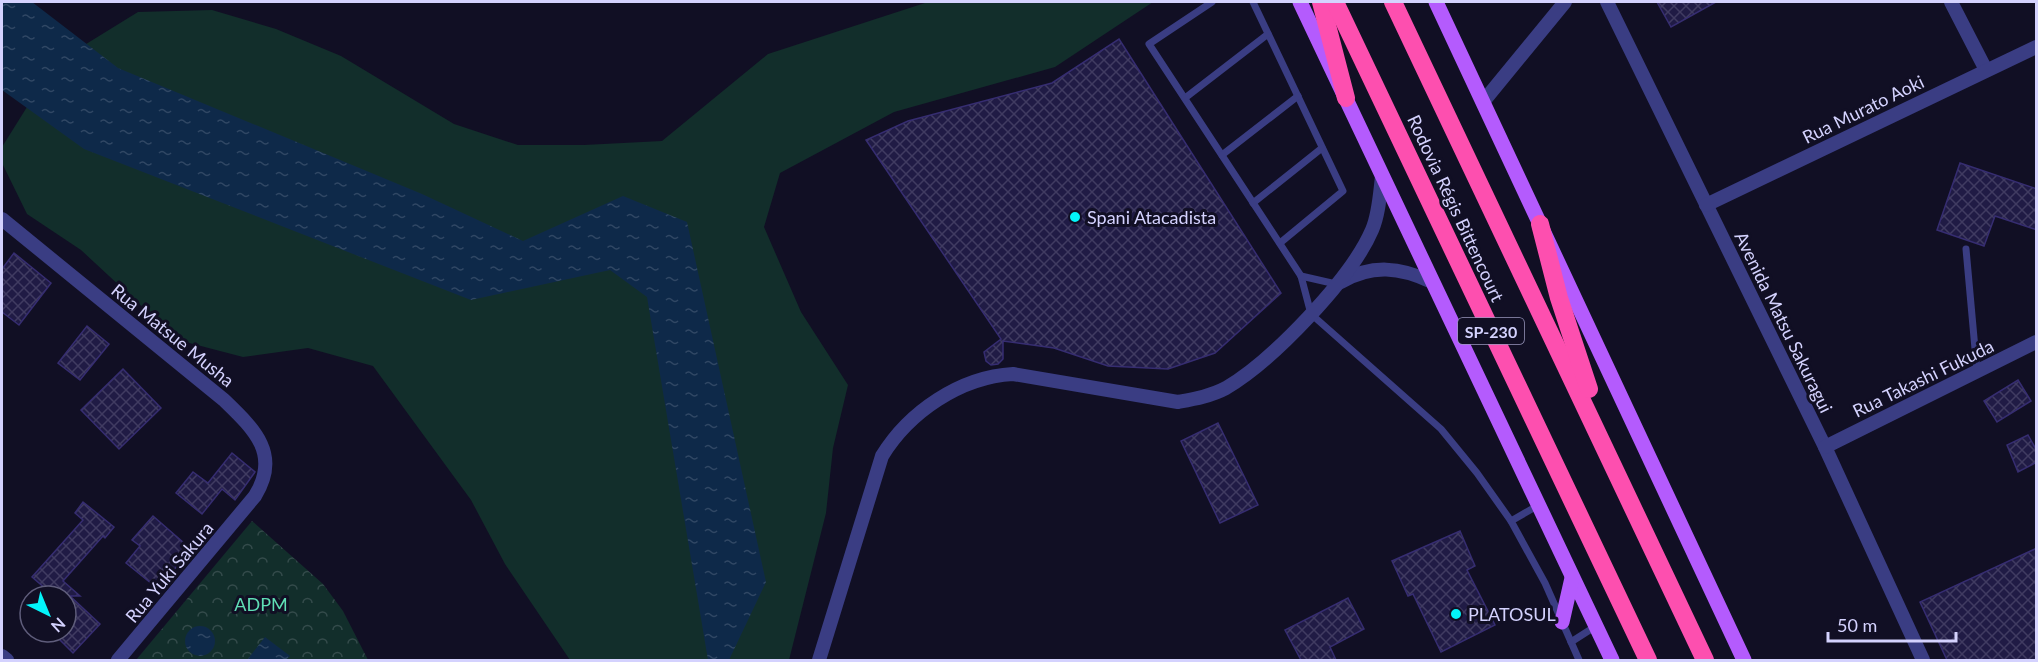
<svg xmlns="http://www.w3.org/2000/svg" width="2038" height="662" font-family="Lato,sans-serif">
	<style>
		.green { fill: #122e2b }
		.park { fill: url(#park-crowns) }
		.water { fill: url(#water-ripples) }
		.building { fill: url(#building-cross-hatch); stroke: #362d71; stroke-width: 1.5 }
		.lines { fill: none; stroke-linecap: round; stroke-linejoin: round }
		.lane { stroke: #3a3d83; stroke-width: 7 }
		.street { stroke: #3a3d83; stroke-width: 14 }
		.primary { stroke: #b45bfd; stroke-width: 15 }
		.highway { stroke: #fd4faf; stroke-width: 18 }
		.poi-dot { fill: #03f4fa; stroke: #110f24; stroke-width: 2 }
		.labels { text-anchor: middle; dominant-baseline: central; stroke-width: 6; stroke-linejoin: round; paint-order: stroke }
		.shield { fill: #110f24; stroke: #9a98bd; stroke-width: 1.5 }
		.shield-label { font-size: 16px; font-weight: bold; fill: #d4d2fe }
		.street-label { font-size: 18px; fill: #d4d2fe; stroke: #110f24 }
		.poi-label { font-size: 18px; fill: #d4d2fe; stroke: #110f24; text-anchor: start }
		.park-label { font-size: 18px; fill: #5fdeb5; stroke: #110f24 }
	</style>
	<defs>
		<pattern id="park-crowns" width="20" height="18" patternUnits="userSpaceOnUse" patternTransform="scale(1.5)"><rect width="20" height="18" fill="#122e2b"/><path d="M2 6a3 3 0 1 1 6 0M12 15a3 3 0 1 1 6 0" fill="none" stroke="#344b4b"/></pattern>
		<pattern id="water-ripples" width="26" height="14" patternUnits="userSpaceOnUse" patternTransform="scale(1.5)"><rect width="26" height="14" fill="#0e2949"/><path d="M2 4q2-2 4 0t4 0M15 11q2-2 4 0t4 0" fill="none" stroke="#304764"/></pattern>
		<pattern id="building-cross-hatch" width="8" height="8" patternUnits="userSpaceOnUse" patternTransform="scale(1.5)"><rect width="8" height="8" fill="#201b45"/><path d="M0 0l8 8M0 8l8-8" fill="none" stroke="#403b61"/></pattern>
	</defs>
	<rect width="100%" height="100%" fill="#110f24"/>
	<path class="green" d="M928,2H1153L1055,67L894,112L780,173L764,227L801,312L848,385L833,448L826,513L789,660H570L505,564L471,500L373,366L308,348L243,357L178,340L81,250L27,214L2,163V147L32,99L78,49L138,12L212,10L276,29L341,56L454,124L518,145H584L662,141L768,54Z"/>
	<path class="park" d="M252,521L323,584L343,611L368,660H136Z"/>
	<g class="water">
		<path d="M2,2H32L118,68L422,194L523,241L623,196L687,222L766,582L729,660H708L647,297L610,270L471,300L84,149L2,90Z"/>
		<circle cx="200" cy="641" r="15"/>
		<path d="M265,637L290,656L286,660H247Z"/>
	</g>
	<g class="building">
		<path d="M1657,2H1716L1671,27Z"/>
		<path d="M1119,39L1281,293L1215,353L1168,369L1108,366L1054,348L1003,341V359L998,364L991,365L986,361L984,352L1001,339L866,140L908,121L1052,83Z"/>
		<path d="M1960,163L2037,189V230L1995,216L1984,246L1937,230Z"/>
		<path d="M14,253L51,283L19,325L2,312V269Z"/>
		<path d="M87,326L109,344L80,380L58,363Z"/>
		<path d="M123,369L161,408L119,449L81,410Z"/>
		<path d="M2018,380L2031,401L1997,422L1984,401Z"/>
		<path d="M1218,423L1258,505L1220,523L1181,441Z"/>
		<path d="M2028,435L2037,451V462L2018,472L2007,445Z"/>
		<path d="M232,453L255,472L235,500L222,489L202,514L176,493L193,472L208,483Z"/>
		<path d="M83,502L114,527L105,538L103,536L63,581L80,596H70L100,624L73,653L56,636L60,632H66V596H54L32,577L83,520L75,513Z"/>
		<path d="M153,516L192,550L157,588L126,563L140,546L132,540Z"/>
		<path d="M1460,531L1475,566L1467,570L1495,625L1441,652L1413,594L1408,596L1392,561Z"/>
		<path d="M2037,548V660H1947L1920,602Z"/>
		<path d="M1348,598L1364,629L1330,647L1336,660H1301L1285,630Z"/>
	</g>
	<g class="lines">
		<g class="lane">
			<path d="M1212,2L1149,44L1301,276L1311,314L1441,429L1477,473L1511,521"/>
			<path d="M1253,2L1343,191L1280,243"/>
			<path d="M1185,98L1268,34"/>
			<path d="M1222,155L1298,96"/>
			<path d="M1253,203L1322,148"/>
			<path d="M1966,249L1977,371"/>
			<path d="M1301,276L1336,284"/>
			<path d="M1537,506L1511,521L1545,583L1579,660"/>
			<path d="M1571,642L1596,626"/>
		</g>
		<g class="street">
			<path d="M1607,2L1825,447L1923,660"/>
			<path d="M1951,2L1986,70"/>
			<path d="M1483,102L1565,2"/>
			<path d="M1706,205L2036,47"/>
			<path d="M2,219L224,400C254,429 281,454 255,496L118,660"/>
			<path d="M1341,282C1372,264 1400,267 1432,282"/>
			<path d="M1825,447L2036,342"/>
			<path d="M2,656L7,660"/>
			<path d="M819,660L882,456C909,412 960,377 1013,374L1178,402C1194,399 1211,396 1226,388C1272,361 1351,279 1372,230C1379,214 1380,193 1382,176"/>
		</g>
		<g class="primary">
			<path d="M1300,2L1612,660"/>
			<path d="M1436,2L1744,660"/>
			<path d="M1562,622L1572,578"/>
		</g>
		<g class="highway">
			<path d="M1321,2L1346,98"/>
			<path d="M1335,2L1648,660"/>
			<path d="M1393,2L1705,660"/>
			<path d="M1540,224L1559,298L1589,389"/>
		</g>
	</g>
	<g class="poi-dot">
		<circle cx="1075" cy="217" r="6"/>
		<circle cx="1456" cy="614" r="6"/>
	</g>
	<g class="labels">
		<rect class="shield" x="1458" y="318" width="66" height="26" rx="4.5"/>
		<g class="shield-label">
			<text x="1491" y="331">SP-230</text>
		</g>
		<g class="street-label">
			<text transform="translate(1863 109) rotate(-26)">Rua Murato Aoki</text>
			<text transform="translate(1456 208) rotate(65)">Rodovia Régis Bittencourt</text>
			<text transform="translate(1784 322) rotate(64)">Avenida Matsu Sakuragui</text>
			<text transform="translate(173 335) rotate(39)">Rua Matsue Musha</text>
			<text transform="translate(1923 378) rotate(-26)">Rua Takashi Fukuda</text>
			<text transform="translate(169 572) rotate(-50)">Rua Yuki Sakura</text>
		</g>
		<g class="poi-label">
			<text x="1087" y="217">Spani Atacadista</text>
			<text x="1468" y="614">PLATOSUL</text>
		</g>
		<g class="park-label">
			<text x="261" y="604">ADPM</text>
		</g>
	</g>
	<rect width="2038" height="662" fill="none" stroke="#d4d2fe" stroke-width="6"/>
	<g transform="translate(48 614) rotate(137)"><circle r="28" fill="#110f24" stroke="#5f5d7b" stroke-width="1.5"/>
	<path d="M0-4.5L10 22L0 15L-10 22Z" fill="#03f4fa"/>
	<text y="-9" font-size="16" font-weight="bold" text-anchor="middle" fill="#d4d2fe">N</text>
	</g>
	<path d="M1828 632v9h128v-9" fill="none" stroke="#d4d2fe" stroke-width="3"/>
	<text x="1837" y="632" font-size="18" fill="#d4d2fe" stroke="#110f24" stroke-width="4.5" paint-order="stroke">50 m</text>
</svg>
